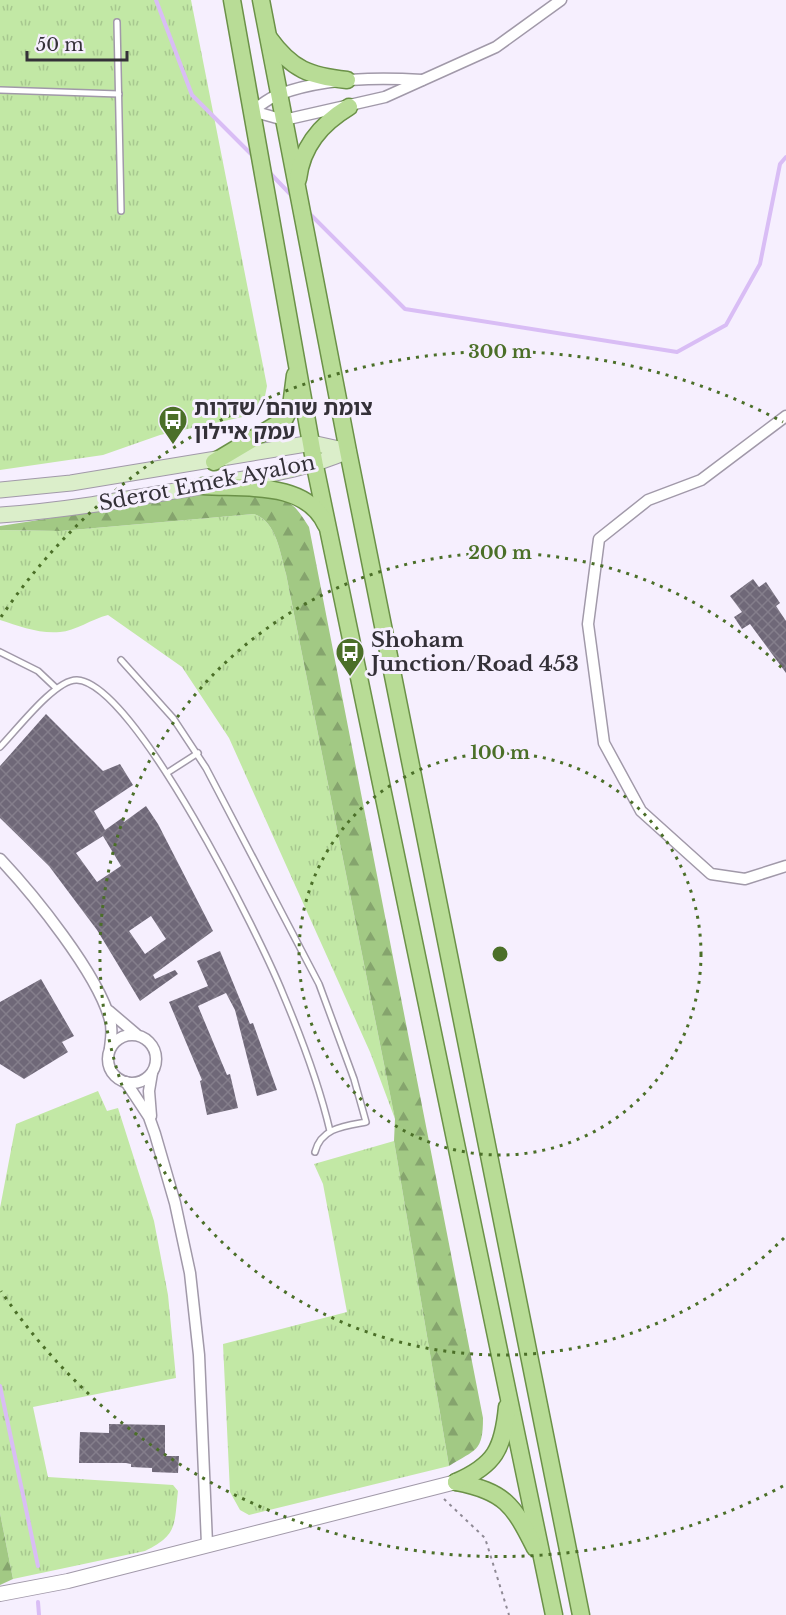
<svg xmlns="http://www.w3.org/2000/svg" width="786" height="1615" font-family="'Libre Baskerville','Noto Sans Hebrew',serif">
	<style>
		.grass { fill: url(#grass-tufts) }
		.forest { fill: url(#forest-firs) }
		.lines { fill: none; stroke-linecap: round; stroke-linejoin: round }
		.stream { stroke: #d9bdf5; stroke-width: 4 }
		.building { fill: url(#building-cross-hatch); fill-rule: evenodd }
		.service-casing { stroke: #a199a9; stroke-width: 8 }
		.minor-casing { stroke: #a199a9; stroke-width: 13 }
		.tertiary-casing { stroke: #a199a9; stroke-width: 16 }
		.secondary-casing { stroke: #a199a9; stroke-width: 17 }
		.primary-casing { stroke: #6b9148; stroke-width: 19 }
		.path { stroke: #8f8a95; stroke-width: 2; stroke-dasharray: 3 4.5; stroke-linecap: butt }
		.service { stroke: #fff; stroke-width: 5 }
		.minor { stroke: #fff; stroke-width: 10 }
		.tertiary { stroke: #fff; stroke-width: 14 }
		.secondary { stroke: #dbeeca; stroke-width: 15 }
		.primary { stroke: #b8dc96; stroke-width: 16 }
		.ring { fill: none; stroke: #4b6f28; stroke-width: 3; stroke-dasharray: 3 6 }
		.labels { text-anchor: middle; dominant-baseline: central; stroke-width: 6; stroke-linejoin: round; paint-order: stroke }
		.poi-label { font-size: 21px; font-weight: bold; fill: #343138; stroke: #f6effe; text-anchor: start }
		.street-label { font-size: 21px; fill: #343138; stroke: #f6effe }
		.centre { fill: #4b6f28; stroke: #f6effe; stroke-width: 3 }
		.ring-label { font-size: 18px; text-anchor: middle; font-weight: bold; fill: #4b6f28; stroke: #f6effe; stroke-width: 6; stroke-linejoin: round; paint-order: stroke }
	</style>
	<defs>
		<pattern id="grass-tufts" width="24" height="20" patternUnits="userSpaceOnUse" patternTransform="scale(1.5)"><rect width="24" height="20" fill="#c2e8a5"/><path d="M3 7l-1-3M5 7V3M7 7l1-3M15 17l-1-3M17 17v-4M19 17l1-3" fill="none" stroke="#a7c78f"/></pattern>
		<pattern id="forest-firs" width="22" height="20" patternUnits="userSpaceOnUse" patternTransform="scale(1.5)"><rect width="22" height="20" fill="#a2c984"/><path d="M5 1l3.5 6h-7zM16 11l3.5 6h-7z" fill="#85a46d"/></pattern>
		<pattern id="building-cross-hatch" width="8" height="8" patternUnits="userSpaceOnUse" patternTransform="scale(1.5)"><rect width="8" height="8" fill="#6f6878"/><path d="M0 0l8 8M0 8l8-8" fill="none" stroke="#847e8b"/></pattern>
	</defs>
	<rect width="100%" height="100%" fill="#f6effe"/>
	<g class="grass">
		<path d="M0,0H191L267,386L264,401L247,416L160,435L103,455L0,470Z"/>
		<path d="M254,514C277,522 280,553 286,574L395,1119L370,1052L229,738L182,667L108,615C92,619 75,631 60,632C39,634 19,626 0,620V530L61,531Z"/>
		<path d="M98,1091L107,1111L118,1108L154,1221L168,1295L176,1378L33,1407L48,1477L173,1485L178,1491C174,1525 178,1535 145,1551L13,1579L0,1513V1208L16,1124Z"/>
		<path d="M394,1141L449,1466L249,1515L240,1510L230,1492L223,1344L347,1312L323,1184L314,1164Z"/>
	</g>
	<g class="forest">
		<path d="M200,495C228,495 267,488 292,505C299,510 304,520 309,527L483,1418C483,1452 476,1449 449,1466L394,1141L395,1119L286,574C280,553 277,522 254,514L61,531L0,530V526Z"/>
		<path d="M0,1513L13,1579L0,1585Z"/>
	</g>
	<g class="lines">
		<g class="stream">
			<path d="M156,0L192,95L253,156"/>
			<path d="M269,172L293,197"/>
			<path d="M307,211L405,309L677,352L726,325L760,264L780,164L786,157"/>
			<path d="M0,1386L38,1566"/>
			<path d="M38,1602L39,1615"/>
		</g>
	</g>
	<g class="building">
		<path d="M753,579L759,587L766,582L780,603L776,606L786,621V673L750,624L742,629L734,617L742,612L730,596Z"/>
		<path d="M46,714L103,771L120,764L133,785L94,811L105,830L122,818L124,822L146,806L158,824L213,931L153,975L155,979L175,970L178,974L140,1001L97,930L49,866L0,818V766ZM103,836L121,866L97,882L76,853ZM151,916L166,939L145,954L129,931Z"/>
		<path d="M220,951L250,1024L253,1023L277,1090L257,1096L235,1010L226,993L198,1006L227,1075L230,1074L238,1108L207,1115L200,1081L202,1080L169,1002L208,986L197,961Z"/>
		<path d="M41,979L74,1036L62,1042L68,1052L24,1079L0,1064V1002Z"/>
		<path d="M109,1424L165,1425V1456H179L178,1473L152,1472V1468L131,1467V1464L126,1463H79L80,1432L109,1433Z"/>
	</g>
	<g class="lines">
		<g class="service-casing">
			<g id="service">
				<path d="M117,22L121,211"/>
				<path d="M0,90L119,94"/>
				<path d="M0,652L38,671L56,688"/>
				<path d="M121,660L173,718L206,768L319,984L354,1079L366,1122C344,1126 321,1128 315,1152"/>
				<path d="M0,747C16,731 55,679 77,680C135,683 261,939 283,994C302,1039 319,1084 330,1131"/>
				<path d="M167,773L198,753"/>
			</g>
		</g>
		<g class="minor-casing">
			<g id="minor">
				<path d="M252,111L284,120L385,97L496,47L561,0"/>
				<path d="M252,111C261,105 270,97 280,94C323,78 377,77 422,80"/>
				<path d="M786,416L701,480L648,500L599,539L588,624L604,743L641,811L711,874L745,879L786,866"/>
				<path d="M0,859C33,894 98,974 110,1020C113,1029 111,1039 110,1048"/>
				<path d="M109,1011L136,1034"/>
				<circle cx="132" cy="1059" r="24"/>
				<path d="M126,1082L149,1117L155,1134L175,1203L190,1273L199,1355L207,1544"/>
				<path d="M151,1116L149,1091L152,1073"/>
			</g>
		</g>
		<g class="tertiary-casing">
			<path id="tertiary" d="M0,1594L68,1581L456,1482"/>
		</g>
		<g class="secondary-casing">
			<g id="secondary">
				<path d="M0,490L71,483L312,443L348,451"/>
				<path d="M0,515C71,510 140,497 210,485C258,476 303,471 348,451"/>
			</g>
		</g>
		<g class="primary-casing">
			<g id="primary">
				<path d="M232,0L315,466L554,1615"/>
				<path d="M261,0L348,451L581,1615"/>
				<path d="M269,38C292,70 310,76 347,80"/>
				<path d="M298,179C302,146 321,124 349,107"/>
				<path d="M214,462L284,420L291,406L295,375"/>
				<path d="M203,486C243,489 306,480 326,525"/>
				<path d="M456,1482C505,1492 513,1504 535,1548"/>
				<path d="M456,1482C495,1465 503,1449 507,1407"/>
			</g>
		</g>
		<path class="path" d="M444,1499L485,1538L509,1615"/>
		<use href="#service" class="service"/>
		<use href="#minor" class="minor"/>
		<use href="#tertiary" class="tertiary"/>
		<use href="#secondary" class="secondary"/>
		<use href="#primary" class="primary"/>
	</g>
	<g class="ring">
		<circle cx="500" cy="954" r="201"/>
		<path d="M784 1238A401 401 0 1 1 784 670"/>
		<path d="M783 1486A602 602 0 0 1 1 1291M1 617A602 602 0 0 1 783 422"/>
	</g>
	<defs>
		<g id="bus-pin" transform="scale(1.5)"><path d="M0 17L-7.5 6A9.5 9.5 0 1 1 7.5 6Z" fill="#4b6f28" stroke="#f6effe"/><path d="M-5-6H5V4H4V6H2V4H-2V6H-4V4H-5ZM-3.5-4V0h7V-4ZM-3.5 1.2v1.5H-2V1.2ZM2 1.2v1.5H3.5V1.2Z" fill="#fff"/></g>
	</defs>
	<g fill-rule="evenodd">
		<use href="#bus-pin" x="173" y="420"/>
		<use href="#bus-pin" x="350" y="652"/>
	</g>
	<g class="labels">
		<g class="poi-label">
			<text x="194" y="408">צומת שוהם/שדרות<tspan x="194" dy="24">עמק איילון</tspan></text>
			<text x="371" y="640">Shoham<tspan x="371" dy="24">Junction/Road 453</tspan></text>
		</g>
		<g class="street-label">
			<text transform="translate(207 483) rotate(-11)">Sderot Emek Ayalon</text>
		</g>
	</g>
	<circle cx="500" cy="954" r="9" class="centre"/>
	<g class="ring-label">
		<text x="500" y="358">300 m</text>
		<text x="500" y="559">200 m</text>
		<text x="500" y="759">100 m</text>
	</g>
	<path d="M27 51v9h100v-9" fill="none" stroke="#343138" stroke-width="3"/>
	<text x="36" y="51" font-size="18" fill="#343138" stroke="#f6effe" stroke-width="4.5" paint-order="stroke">50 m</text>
</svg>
